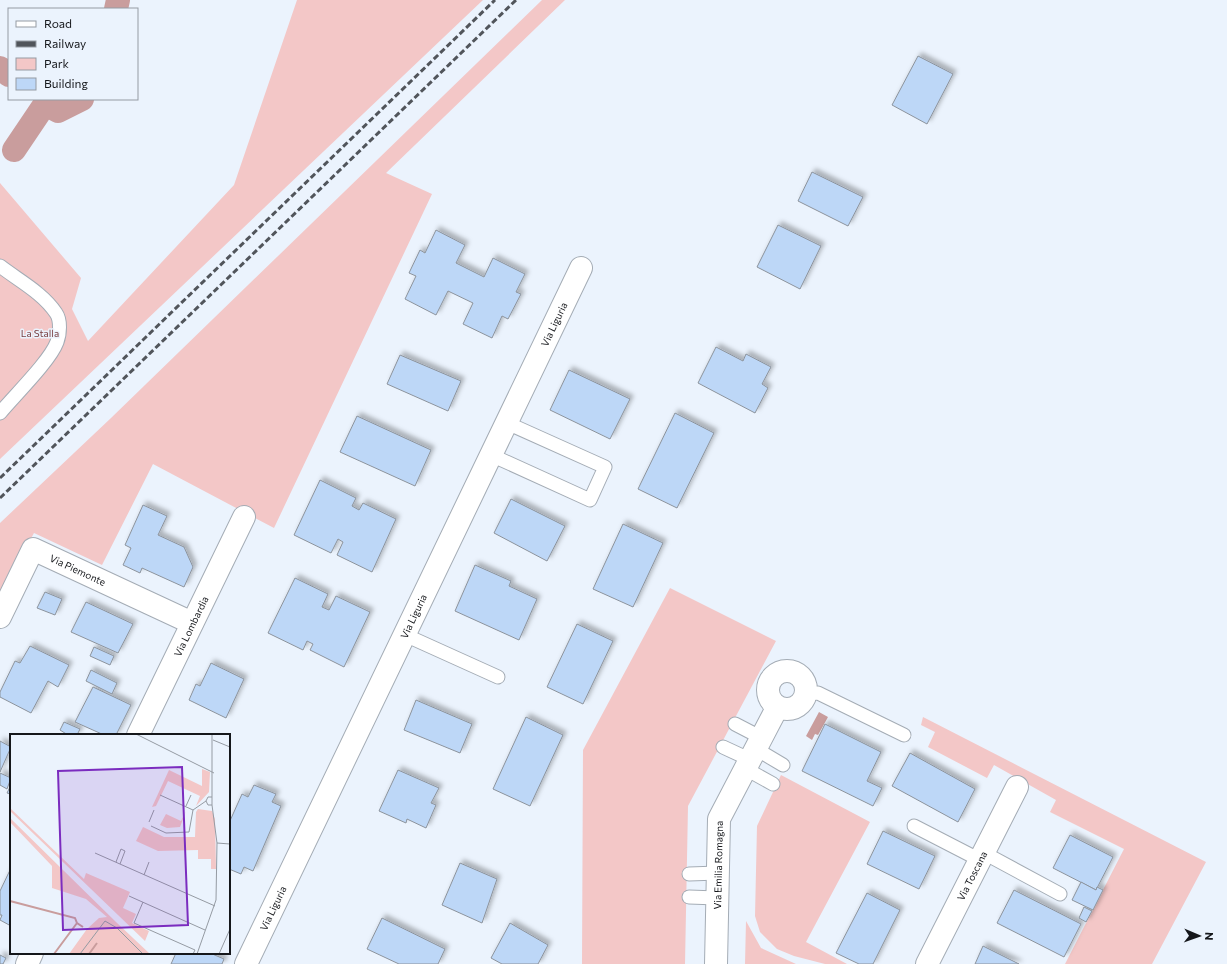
<svg xmlns="http://www.w3.org/2000/svg" width="1227" height="964" font-family="Commissioner,sans-serif">
	<style>
		.green { fill: #f3c7c7 }
		.water { fill: #c99d9d }
		.lines { fill: none; stroke-linecap: round; stroke-linejoin: round }
		.canal { stroke: #c99d9d; stroke-width: 24 }
		.building { fill: #bdd7f7; stroke: #8c939c; filter: url(#shadow) }
		.lane-casing { stroke: #a4acb5; stroke-width: 15 }
		.street-casing { stroke: #a4acb5; stroke-width: 24 }
		.lane { stroke: #fff; stroke-width: 13 }
		.street { stroke: #fff; stroke-width: 22 }
		.rail { stroke: #51555b; stroke-width: 3; stroke-dasharray: 6 3; stroke-linecap: butt }
		.labels { text-anchor: middle; dominant-baseline: central; stroke-width: 3; stroke-linejoin: round; paint-order: stroke }
		.street-label { font-size: 10px; fill: #15171b; stroke: #ebf3fd }
		.park-label { font-size: 10px; fill: #793e40; stroke: #ebf3fd }
		.inset-river { fill: none; stroke: #c99d9d; stroke-width: 2 }
		.inset-road { fill: none; stroke: #959ba3; stroke-width: 1 }
		.view { fill: #7b2cbf; fill-opacity: 0.15; stroke: #7b2cbf; stroke-width: 2 }
		.inset-edge { fill: none; stroke: #15171b; stroke-width: 2 }
	</style>
	<defs>
		<filter id="shadow"><feDropShadow dx="3.5" dy="-3.5" stdDeviation="2" flood-color="#0004"/></filter>
	</defs>
	<rect width="100%" height="100%" fill="#ebf3fd"/>
	<g class="green">
		<path d="M297,0H483L0,459V183L81,278L72,309L88,341L234,185Z"/>
		<path d="M542,0H565L386,173L432,194L274,528L153,464L102,565L34,533L0,595V523L111,418Z"/>
		<path d="M670,588L776,641L688,806L685,964H582L583,750Z"/>
		<path d="M923,717L1206,862L1152,964H1065L1124,849L1050,812L1056,800L994,765L987,778L928,747L935,732L921,725Z"/>
		<path d="M781,775L870,822L806,942L847,964H825L794,956L777,949L760,932L755,916L757,826Z"/>
		<path d="M746,921L761,948L796,964H745Z"/>
	</g>
	<path class="water" d="M819,712L828,717L818,735L815,734L812,740L806,736Z"/>
	<g class="lines">
		<g class="canal">
			<path d="M116,9L118,0"/>
			<path d="M0,68L9,75"/>
			<path d="M14,150L45,104L58,111L82,99"/>
		</g>
	</g>
	<g class="building">
		<path d="M918,56L953,74L927,124L892,105Z"/>
		<path d="M812,172L863,197L848,226L798,201Z"/>
		<path d="M778,225L821,246L800,289L757,267Z"/>
		<path d="M436,230L465,245L456,263L484,277L493,258L525,274L516,292L521,294L508,319L502,316L492,338L463,324L473,303L448,291L436,315L405,299L416,276L409,273L420,250L425,253Z"/>
		<path d="M716,347L743,361L746,354L771,367L762,384L768,388L755,413L698,383Z"/>
		<path d="M400,355L461,381L448,411L387,384Z"/>
		<path d="M569,370L630,399L610,439L550,410Z"/>
		<path d="M675,413L714,433L677,508L638,489Z"/>
		<path d="M357,416L431,450L415,486L340,452Z"/>
		<path d="M320,480L356,498L352,506L359,510L363,503L396,519L372,572L337,555L343,542L338,539L331,553L294,535Z"/>
		<path d="M511,499L565,526L547,561L494,533Z"/>
		<path d="M143,505L167,516L158,535L184,547L193,567L184,587L142,568L140,573L123,565L131,548L125,545Z"/>
		<path d="M623,524L663,543L633,607L593,589Z"/>
		<path d="M475,565L511,581L509,586L537,599L519,640L455,611Z"/>
		<path d="M295,578L328,594L322,607L329,610L336,596L370,612L344,667L310,650L313,644L307,641L303,650L268,633Z"/>
		<path d="M45,592L62,599L55,615L37,608Z"/>
		<path d="M86,602L133,624L118,653L71,632Z"/>
		<path d="M577,624L613,641L583,704L547,687Z"/>
		<path d="M30,646L69,665L58,687L48,681L31,713L0,697V692L15,661L20,663Z"/>
		<path d="M94,647L114,656L110,665L90,656Z"/>
		<path d="M211,663L244,679L226,718L189,700L196,684L200,686Z"/>
		<path d="M91,670L117,683L112,694L86,681Z"/>
		<path d="M93,687L131,705L116,735H104L75,722Z"/>
		<path d="M416,700L472,724L460,753L404,730Z"/>
		<path d="M526,717L563,735L530,806L493,789Z"/>
		<path d="M64,722L80,729L77,735H68L60,730Z"/>
		<path d="M825,724L881,752L867,781L882,788L873,806L802,771Z"/>
		<path d="M0,741L11,747L0,772Z"/>
		<path d="M910,753L975,789L958,822L892,786Z"/>
		<path d="M398,770L439,788L431,803L436,805L426,828L407,819L406,823L379,811Z"/>
		<path d="M0,773L11,778L7,789L0,785Z"/>
		<path d="M11,785V794L7,793Z"/>
		<path d="M254,785L276,794L272,802L281,806L253,871L244,867L241,874L229,869V823L242,794L248,797Z"/>
		<path d="M883,831L935,856L919,889L867,864Z"/>
		<path d="M1070,835L1113,857L1096,890L1053,868Z"/>
		<path d="M460,863L497,879L482,923L442,905Z"/>
		<path d="M11,868V926L0,920L2,915H0V891Z"/>
		<path d="M1081,882L1096,890L1097,887L1103,890L1093,910L1072,900Z"/>
		<path d="M1014,890L1081,924L1064,957L997,923Z"/>
		<path d="M867,893L900,910L873,964H859L836,953Z"/>
		<path d="M1084,907L1092,911L1086,922L1079,918Z"/>
		<path d="M382,918L445,949L438,964H399L367,949Z"/>
		<path d="M510,923L548,945L538,964H502L491,958Z"/>
		<path d="M983,946L1019,964H975Z"/>
		<path d="M176,953H210L224,959L222,964H171Z"/>
		<path d="M0,955L6,958L3,964H0Z"/>
	</g>
	<g class="lines">
		<g class="lane-casing">
			<g id="lane">
				<path d="M0,266C18,280 43,293 56,313C61,320 60,334 57,342C50,361 14,396 0,413"/>
				<path d="M491,455L590,500L605,467L507,423"/>
				<path d="M405,635L498,677"/>
				<path d="M806,694L818,693L904,735"/>
				<path d="M735,724L762,738"/>
				<path d="M723,747L751,760"/>
				<path d="M756,749L783,765"/>
				<path d="M746,769L773,784"/>
				<path d="M914,826L980,860"/>
				<path d="M984,853L1060,894"/>
				<path d="M689,874L718,873"/>
				<path d="M689,897L717,898"/>
			</g>
		</g>
		<g class="street-casing">
			<g id="street">
				<path id="s1" d="M0,617L33,549L192,623"/>
				<circle cx="787" cy="690" r="19"/>
				<path id="s2" d="M138,735L244,517"/>
				<path d="M27,964L32,953"/>
				<path id="s3" d="M246,964L581,268"/>
				<path id="s4" d="M716,964L719,819L777,708"/>
				<path id="s5" d="M927,964L1017,787"/>
			</g>
		</g>
		<use href="#lane" class="lane"/>
		<use href="#street" class="street"/>
		<g class="rail">
			<path d="M0,478L495,0"/>
			<path d="M0,498L516,0"/>
		</g>
	</g>
	<g class="labels">
		<g class="street-label">
			<text stroke="none"><textPath href="#s3" startOffset="710">Via Liguria</textPath></text>
			<text stroke="none"><textPath href="#s1" startOffset="125">Via Piemonte</textPath></text>
			<text stroke="none"><textPath href="#s3" startOffset="386">Via Liguria</textPath></text>
			<text stroke="none"><textPath href="#s2" startOffset="121">Via Lombardia</textPath></text>
			<text stroke="none"><textPath href="#s4" startOffset="99">Via Emilia Romagna</textPath></text>
			<text stroke="none"><textPath href="#s5" startOffset="99">Via Toscana</textPath></text>
			<text stroke="none"><textPath href="#s3" startOffset="62">Via Liguria</textPath></text>
		</g>
		<g class="park-label">
			<text x="40" y="333">La Stalla</text>
		</g>
	</g>
	<g transform="translate(10 734)">
		<rect width="220" height="220" fill="#ebf3fd"/>
		<path d="M192,35L200,38L199,58L186,72L190,62L158,47L146,72L142,73L159,36L192,52ZM0,74L74,145L76,139L120,158L113,174L126,180L122,189L139,197L135,207L0,77ZM188,75L202,77L205,85L206,135H201V125H188V116L148,117L126,107L133,93L154,103H185L186,78ZM176,77L170,93L157,94L150,91L156,80L171,87ZM0,84L106,188L140,220H59L77,195L89,184L97,183L76,165L42,154V132L0,88Z" fill="#f3c7c7"/>
		<path class="inset-river" d="M0,167L65,184L67,189L73,193M44,220L67,189M79,220L87,209"/>
		<path class="inset-road" d="M126,0L204,39M202,0V71M203,6L220,13M150,61L183,76L196,67M202,63H198L196,67L198,71H202M176,72L181,61M139,88L144,76M141,92L156,99L179,98L183,76M207,109L220,110M85,119L205,172M106,128L111,115L115,117L110,130M134,141L139,128M119,162L195,196M133,168L124,189L185,216L183,220M70,220L95,187L107,194L133,220M187,220L206,166L207,109L202,71M209,220L220,195"/>
		<path class="view" d="M172,33L178,191L53,196L48,37Z"/>
		<rect width="220" height="220" class="inset-edge"/>
	</g>
	<rect x="8" y="8" width="130" height="92" fill="#ebf3fd" stroke="#959ba3"/>
	<rect x="16" y="21" width="20" height="6" fill="#ffffff" stroke="#959ba3"/>
	<text x="44" y="28" font-size="12" fill="#15171b">Road</text>
	<rect x="16" y="41" width="20" height="6" fill="#51555b" stroke="#959ba3"/>
	<text x="44" y="48" font-size="12" fill="#15171b">Railway</text>
	<rect x="16" y="58" width="20" height="12" fill="#f3c7c7" stroke="#959ba3"/>
	<text x="44" y="68" font-size="12" fill="#15171b">Park</text>
	<rect x="16" y="78" width="20" height="12" fill="#bdd7f7" stroke="#959ba3"/>
	<text x="44" y="88" font-size="12" fill="#15171b">Building</text>
	<g transform="translate(1199 936) rotate(92)" stroke="#ebf3fd" stroke-width="3" paint-order="stroke">
	<path d="M0-3L7 15L0 10L-7 15Z" fill="#15171b"/>
	<text y="-6" font-size="11" font-weight="bold" text-anchor="middle" fill="#15171b">N</text>
	</g>
</svg>
